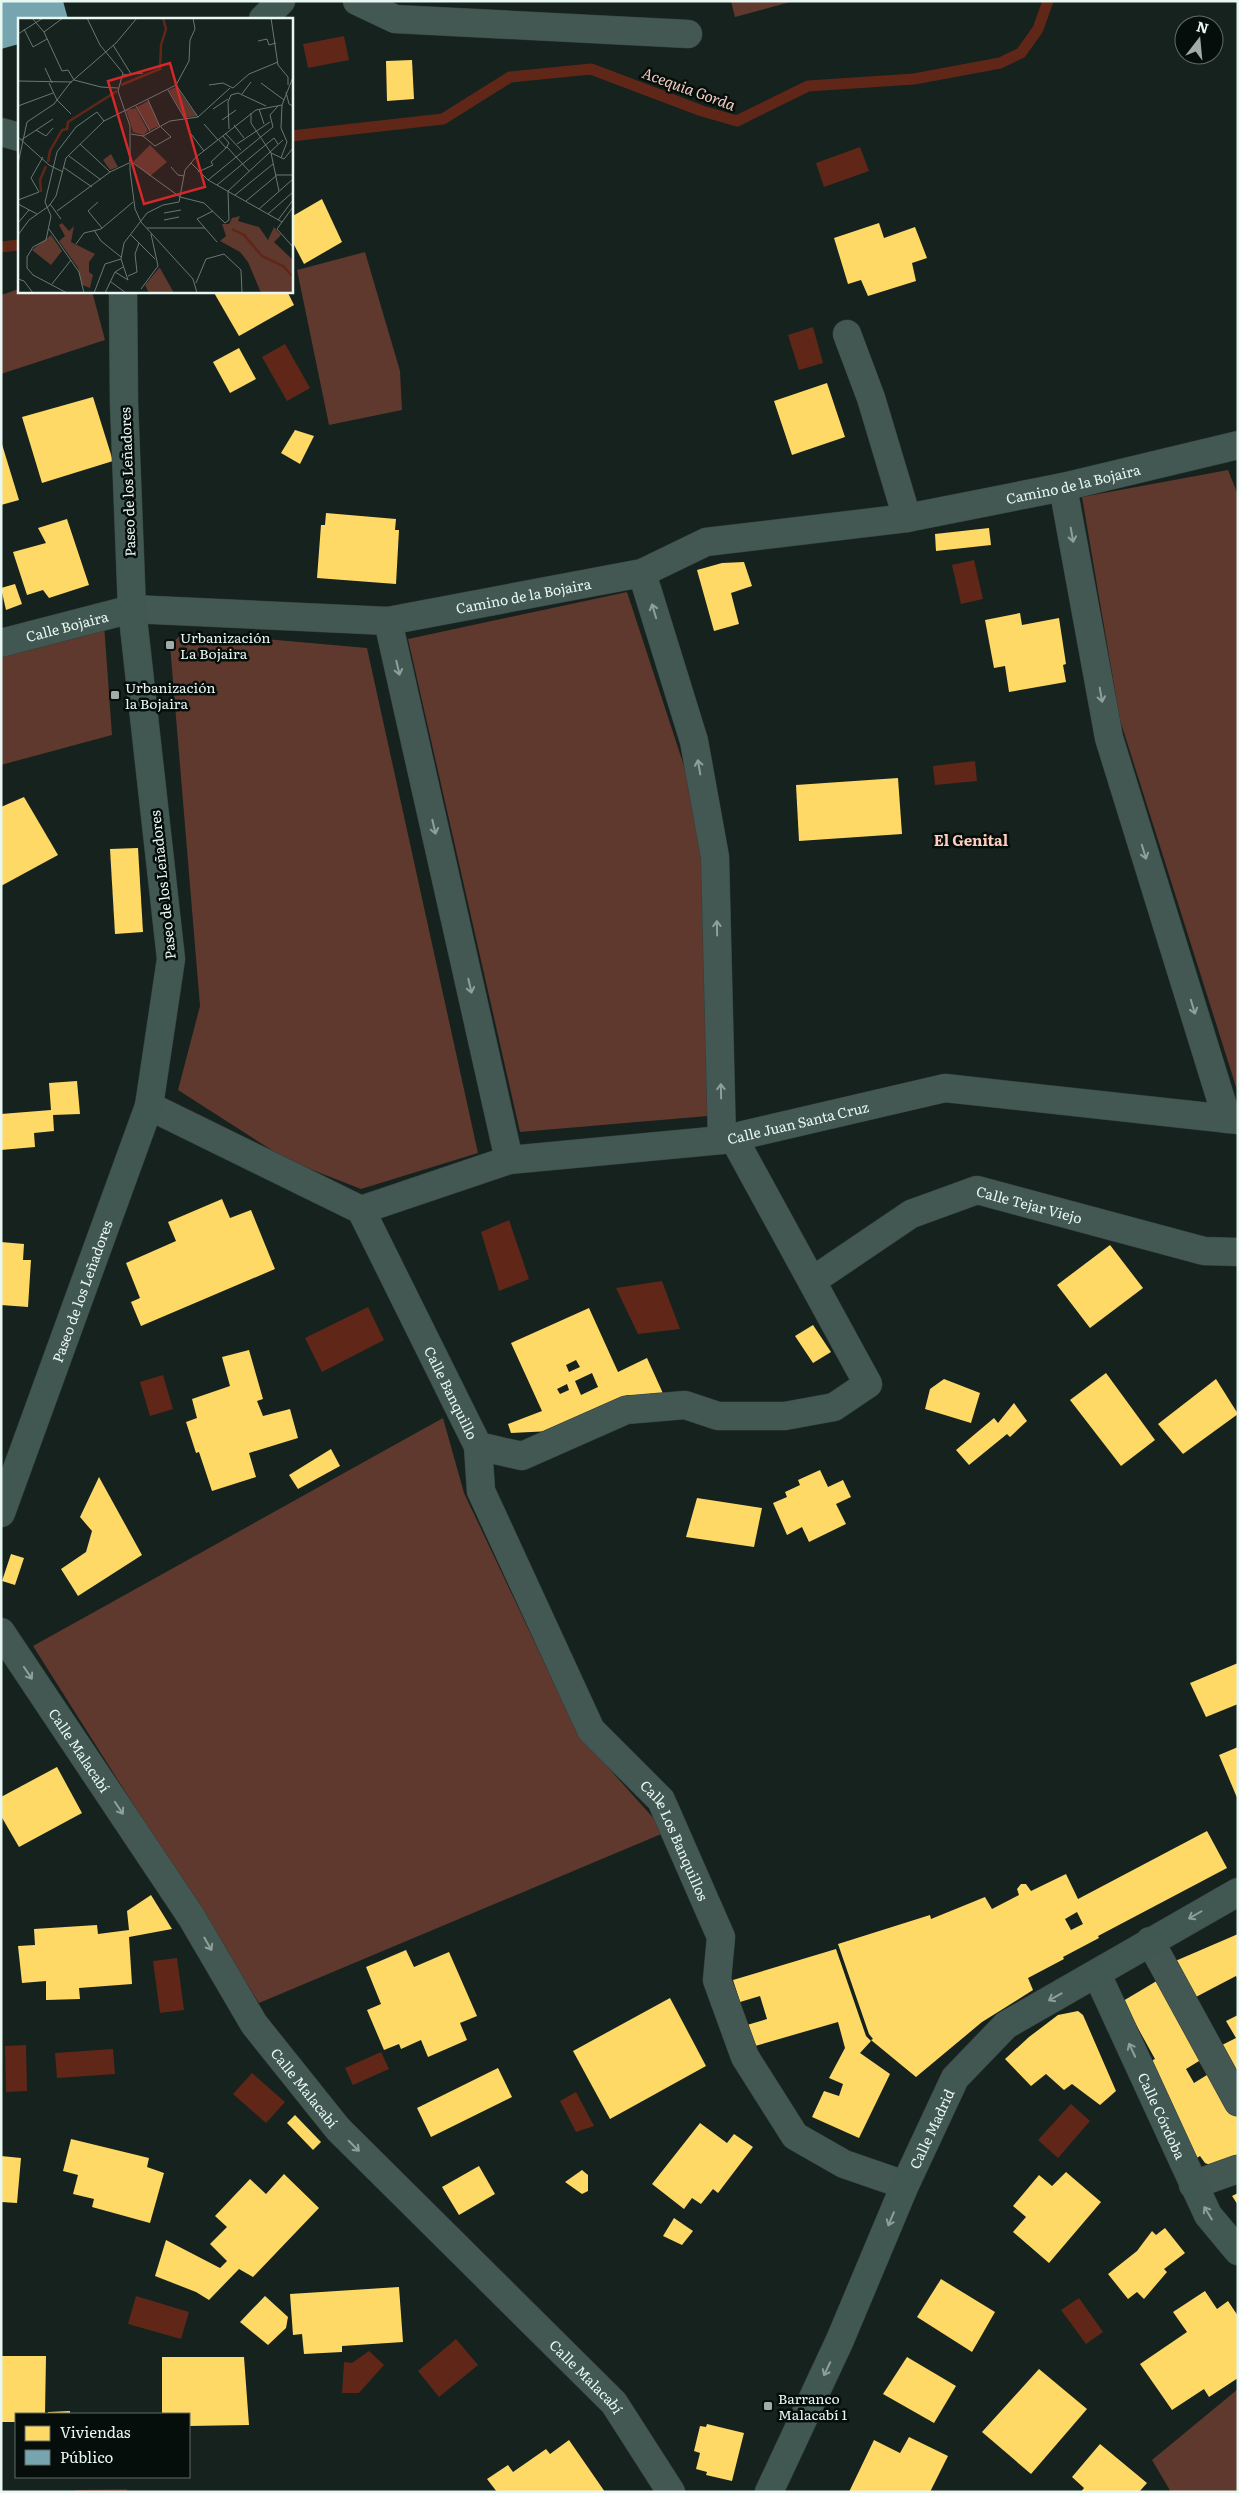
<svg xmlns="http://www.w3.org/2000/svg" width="1239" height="2493" font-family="Literata,serif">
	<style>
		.green { fill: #5f382e }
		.water { fill: #602718 }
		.homes { fill: #ffd966; fill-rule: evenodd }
		.public { fill: #76a5af }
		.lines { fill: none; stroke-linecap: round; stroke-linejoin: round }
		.stream { stroke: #602718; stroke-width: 11 }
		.street-casing { stroke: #343f3b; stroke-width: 29 }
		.secondary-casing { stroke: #343f3b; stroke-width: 29 }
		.street { stroke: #435853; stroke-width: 28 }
		.secondary { stroke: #415751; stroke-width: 28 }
		.oneway { stroke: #8ea09b }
		.oneway2 { stroke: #8d9f99 }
		.poi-dot { fill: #9faca8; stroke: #050e0b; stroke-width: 2 }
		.labels { text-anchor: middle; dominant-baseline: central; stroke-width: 5; stroke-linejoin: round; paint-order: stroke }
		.street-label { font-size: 14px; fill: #e9f7f2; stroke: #050e0b }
		.poi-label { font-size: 14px; fill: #e9f7f2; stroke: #050e0b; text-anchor: start }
		.water-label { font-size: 15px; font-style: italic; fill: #f6cdc1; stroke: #050e0b }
		.neighbourhood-label { font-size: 15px; font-weight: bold; fill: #ffcdbf; stroke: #050e0b }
		.inset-river { fill: none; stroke: #602718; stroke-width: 2.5 }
		.inset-road { fill: none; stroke: #6a7773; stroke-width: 1 }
		.view { fill: #d62828; fill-opacity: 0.15; stroke: #d62828; stroke-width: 2.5 }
		.inset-edge { fill: none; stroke: #e9f7f2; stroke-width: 2.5 }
	</style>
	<rect width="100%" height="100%" fill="#15221e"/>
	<g class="green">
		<path d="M731,1H794L735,17Z"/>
		<path d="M365,252L400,371L402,410L329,425L297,270Z"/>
		<path d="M19,289V291H92L105,340L1,374V295Z"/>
		<path d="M1228,470L1238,495V1093L1120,720L1082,497Z"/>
		<path d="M627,592L686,772L705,875L708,1116L520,1132L408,639Z"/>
		<path d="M104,624L112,735L1,765V651Z"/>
		<path d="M184,632L367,648L478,1153L361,1189L287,1160L178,1090L200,1006L170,645Z"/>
		<path d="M443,1418L464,1493L578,1734L666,1832L259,2003L33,1646Z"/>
		<path d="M1238,2389V2492H1171L1152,2460Z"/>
	</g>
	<g class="water">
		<path d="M344,36L349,60L308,68L303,44Z"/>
		<path d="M860,147L869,171L824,187L816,163Z"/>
		<path d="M813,327L823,363L799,370L788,335Z"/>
		<path d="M285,344L310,388L287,401L262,357Z"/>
		<path d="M974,560L983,599L961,604L952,565Z"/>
		<path d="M975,761L977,781L935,785L933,766Z"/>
		<path d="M509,1220L529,1279L499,1291L481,1232Z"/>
		<path d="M662,1281L680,1329L638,1334L616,1288Z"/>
		<path d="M368,1307L384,1340L322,1372L305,1338Z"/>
		<path d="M163,1375L173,1409L150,1416L140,1382Z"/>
		<path d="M177,1958L184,2010L160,2013L153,1961Z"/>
		<path d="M26,2045L27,2091L6,2092L5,2046Z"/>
		<path d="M113,2049L115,2074L57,2078L55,2053Z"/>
		<path d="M381,2052L389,2069L353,2085L345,2068Z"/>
		<path d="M252,2073L285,2102L266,2123L233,2094Z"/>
		<path d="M576,2092L594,2126L576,2132L560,2101Z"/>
		<path d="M1071,2104L1090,2121L1058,2158L1038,2140Z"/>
		<path d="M136,2296L189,2312L181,2339L128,2324Z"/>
		<path d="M1079,2298L1103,2332L1086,2344L1061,2310Z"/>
		<path d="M456,2339L478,2365L439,2397L418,2371Z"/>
		<path d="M369,2351L384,2365L359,2393H342L344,2362L352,2363Z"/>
		<path d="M127,2489V2492H75V2490Z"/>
	</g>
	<g class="homes">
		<path d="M412,60L414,99L387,101L386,61Z"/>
		<path d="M322,199L342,242L304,264L291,239V217Z"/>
		<path d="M879,223L884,238L915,227L927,258L912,263L916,281L868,296L861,280L848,284L834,238Z"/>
		<path d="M213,291H287L294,305L239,336Z"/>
		<path d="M239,348L256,379L230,393L213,362Z"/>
		<path d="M827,383L845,437L792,455L774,401Z"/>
		<path d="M93,397L113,461L42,483L22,417Z"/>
		<path d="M295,430L314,436L300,464L281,453Z"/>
		<path d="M1,441L19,500L1,505Z"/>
		<path d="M326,513L396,519L395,530H399L396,584L317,578L321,525H325Z"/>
		<path d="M67,519L89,585L49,598L43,590L27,595L13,552L46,543L38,528Z"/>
		<path d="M989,528L991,545L936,551L935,534Z"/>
		<path d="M744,562L752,586L731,593L739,624L714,631L697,570L722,563Z"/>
		<path d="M15,584L22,604L6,610L1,588Z"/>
		<path d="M1020,613L1022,625L1059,618L1066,664L1063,665L1066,682L1009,692L1005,666L994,668L985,620Z"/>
		<path d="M898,778L902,834L799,841L796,785Z"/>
		<path d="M24,797L58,855L1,886V807Z"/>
		<path d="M138,848L143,932L115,934L110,849Z"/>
		<path d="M77,1081L80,1114L53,1115L54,1131L34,1133L35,1147L1,1150V1114L51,1110L49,1083Z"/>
		<path d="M222,1199L230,1218L251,1210L275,1269L141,1326L131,1302L140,1298L126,1263L176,1241L168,1222Z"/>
		<path d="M1,1242L24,1244L23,1260H31L28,1307L1,1305Z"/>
		<path d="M1110,1245L1143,1288L1090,1328L1057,1285Z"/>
		<path d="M589,1308L618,1372L647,1358L666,1400L628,1395L551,1431L511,1433L508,1424L542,1411L511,1343ZM576,1360L580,1367L569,1372L566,1365ZM592,1373L598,1387L581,1395L575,1381ZM567,1384L569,1390L560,1394L557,1389Z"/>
		<path d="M813,1325L831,1352L813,1363L795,1336Z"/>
		<path d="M249,1350L263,1399L257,1401L263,1416L290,1409L298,1438L249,1453L256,1477L212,1491L199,1452L196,1453L186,1422L197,1418L192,1399L230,1386L222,1357Z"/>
		<path d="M1106,1373L1155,1440L1121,1466L1070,1400Z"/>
		<path d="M944,1379L980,1393L971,1423L925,1409L930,1389Z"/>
		<path d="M1216,1379L1238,1414L1183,1454L1158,1424Z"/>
		<path d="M1014,1403L1027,1421L1010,1437L1007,1434L969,1465L956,1450L994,1418L998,1423Z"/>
		<path d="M331,1449L340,1466L298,1489L289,1475Z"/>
		<path d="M820,1470L828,1487L843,1480L851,1497L836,1504L846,1524L809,1542L802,1527L787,1535L773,1503L787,1497L785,1492L800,1485L798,1480Z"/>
		<path d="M99,1477L142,1555L78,1596L61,1569L86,1552L92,1531L80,1517Z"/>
		<path d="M697,1498L762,1508L754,1547L686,1537Z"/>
		<path d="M11,1554L24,1558L15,1585L2,1581Z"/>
		<path d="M1238,1663V1704L1206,1717L1190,1683Z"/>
		<path d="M1238,1747V1800L1219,1755Z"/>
		<path d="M57,1767L82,1813L19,1847L1,1816V1797Z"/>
		<path d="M1207,1831L1227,1868L1098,1936L1099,1938L1063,1957L1064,1959L1028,1978L1033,1990L982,2022L916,2077L871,2040L873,2039L869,2034L838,1944L930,1915L931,1919L985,1897L992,1909L1019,1895L1017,1889L1021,1884H1026L1031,1891L1066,1874L1078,1899ZM1077,1912L1083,1924L1071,1930L1065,1919Z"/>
		<path d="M151,1895L172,1929L129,1937L132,1984L79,1988L80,1999L46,2000V1981L22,1983L18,1946L35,1945L34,1929L97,1925L98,1934L129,1930L127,1911Z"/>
		<path d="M1238,1934V1979L1236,1976L1194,1998L1173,1962Z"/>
		<path d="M836,1949L866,2036L871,2041L860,2053L890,2074L859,2138L812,2117L824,2091L839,2096L843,2084L829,2078L845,2048L838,2022L755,2046L747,2025L767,2019L760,1996L740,2002L733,1980Z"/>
		<path d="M406,1950L414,1967L449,1952L477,2016L460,2023L467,2040L428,2057L421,2040L401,2049L399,2044L384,2050L367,2010L381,2004L366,1967Z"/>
		<path d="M1160,1979L1238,2112V2158L1218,2168L1205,2163L1200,2156L1195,2159L1147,2063L1155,2059L1123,2001ZM1199,2061L1207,2075L1194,2083L1186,2069Z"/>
		<path d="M670,1998L706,2066L610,2119L573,2051Z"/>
		<path d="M1078,2011L1083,2015L1116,2091L1100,2105L1072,2084L1064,2090L1046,2074L1031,2086L1005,2059L1029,2037L1058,2015Z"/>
		<path d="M1238,2015V2092L1216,2048L1236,2038L1226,2021Z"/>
		<path d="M498,2068L512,2097L431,2137L417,2108Z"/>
		<path d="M295,2115L321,2142L313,2150L287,2123Z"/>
		<path d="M700,2123L727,2143L734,2134L753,2147L718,2193L713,2189L701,2204L692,2198L684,2209L652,2184Z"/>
		<path d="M71,2139L149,2158L147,2167L164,2173L150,2223L92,2207L94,2199L73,2194L78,2175L63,2171Z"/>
		<path d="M1,2156L21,2158L17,2203L1,2202Z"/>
		<path d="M479,2166L495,2194L459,2215L442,2187Z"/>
		<path d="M582,2170L588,2175V2191L582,2194L565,2182Z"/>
		<path d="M1066,2172L1101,2202L1049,2263L1013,2232L1026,2217L1013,2206L1039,2175L1052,2186Z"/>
		<path d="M284,2174L319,2208L253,2277L239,2269L209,2300L196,2292L155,2276L166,2240L220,2268L227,2261L210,2244L227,2227L215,2216L250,2179L266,2194Z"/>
		<path d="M1238,2193V2205L1232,2196Z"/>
		<path d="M674,2218L693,2231L682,2245L663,2236Z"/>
		<path d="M1165,2228L1185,2253L1164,2269L1167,2272L1144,2299L1137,2292L1128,2299L1108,2274L1137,2251L1152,2231L1156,2235Z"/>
		<path d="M941,2279L995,2312L972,2352L917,2317Z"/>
		<path d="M399,2287L403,2342L342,2346V2352L304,2354L302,2334L293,2335L290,2294Z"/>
		<path d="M1205,2291L1217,2309L1228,2301L1238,2316V2378L1209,2397L1204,2389L1172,2410L1140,2364L1187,2332L1173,2312Z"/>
		<path d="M265,2296L288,2317L286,2328L268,2345L240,2322Z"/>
		<path d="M1,2356H46L45,2414H16V2422H1Z"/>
		<path d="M162,2357H244L249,2425L189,2426V2414H162Z"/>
		<path d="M907,2357L956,2386L934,2423L883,2394Z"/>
		<path d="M1039,2369L1087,2409L1031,2474L982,2432Z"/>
		<path d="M70,2411V2414H48V2412Z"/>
		<path d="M707,2424L744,2433L732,2481L706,2475L707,2472L696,2469L700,2453L694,2451L700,2426L706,2427Z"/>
		<path d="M909,2437L948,2456L930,2492H849L874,2440L900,2453Z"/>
		<path d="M569,2440L605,2492H497L487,2479L508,2465L513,2472L546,2449L550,2454Z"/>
		<path d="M1100,2444L1147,2483L1139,2492H1081L1084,2488L1072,2477Z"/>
	</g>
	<path class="public" d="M1,1H63L68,19H19V44L1,49Z"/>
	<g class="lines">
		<g class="stream">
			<path d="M291,136L443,119L510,77L591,69L702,111L737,121L808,86L914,79L1000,63L1021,53L1038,29L1048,1"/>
			<path d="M1,247L19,245"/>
		</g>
		<g class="street-casing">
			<g id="street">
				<path d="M357,1L395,19L688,34"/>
				<path d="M847,334L871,398L907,518"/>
				<path d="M1063,487L1109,738L1227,1119"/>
				<path d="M642,573L694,741L715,857L722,1140"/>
				<path id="s1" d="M132,609L388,621L642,573L706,542L907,518L1063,487L1238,445"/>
				<path d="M388,621L509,1160"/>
				<path id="s2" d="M149,1106L361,1210L478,1446L522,1456L626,1410L685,1405L718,1416H785L834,1407L868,1384L733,1137"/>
				<path id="s3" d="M361,1210L509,1160L722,1140L945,1088L1238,1120"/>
				<path id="s4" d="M812,1281L911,1214L977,1190L1204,1251L1238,1252"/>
				<path id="s5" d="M478,1446L481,1491L591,1730L661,1800L721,1937L717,1980L745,2057L795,2136L844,2164L905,2185"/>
				<path id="s6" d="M1,1632L192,1918L254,2024L338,2129L614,2403L671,2492"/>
				<path d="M1150,1941L1238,2102"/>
				<path d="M1193,2185L1238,2169"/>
			</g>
		</g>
		<g class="secondary-casing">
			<g id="secondary">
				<path d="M263,19L281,1"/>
				<path d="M1,132L19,137"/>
				<path id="s7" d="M1,643L132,609"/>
				<path id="s8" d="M1,1513L149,1106L171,959L132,609L124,403L123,291"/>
				<path id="s9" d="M1097,1974L1208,2215L1238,2251"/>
				<path id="s10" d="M769,2492L840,2340L905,2185L955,2078L1006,2025L1238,1892"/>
			</g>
		</g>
		<use href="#street" class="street"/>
		<use href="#secondary" class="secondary"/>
	</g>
	<defs><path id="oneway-shaft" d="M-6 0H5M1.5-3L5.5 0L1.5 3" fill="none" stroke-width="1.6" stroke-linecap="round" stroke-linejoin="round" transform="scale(1.25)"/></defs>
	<g class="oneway">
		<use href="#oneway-shaft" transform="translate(1072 535) rotate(80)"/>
		<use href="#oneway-shaft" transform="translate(654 611) rotate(-107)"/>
		<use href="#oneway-shaft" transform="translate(398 668) rotate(77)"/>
		<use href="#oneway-shaft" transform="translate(1101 695) rotate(80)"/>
		<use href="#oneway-shaft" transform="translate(699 767) rotate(-100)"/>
		<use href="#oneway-shaft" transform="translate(434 827) rotate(77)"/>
		<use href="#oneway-shaft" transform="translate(1144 852) rotate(73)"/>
		<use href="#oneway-shaft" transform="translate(717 928) rotate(-91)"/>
		<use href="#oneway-shaft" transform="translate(470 986) rotate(77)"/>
		<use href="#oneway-shaft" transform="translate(1193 1007) rotate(73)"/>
		<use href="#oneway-shaft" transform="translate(721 1091) rotate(-91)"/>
		<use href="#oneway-shaft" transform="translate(28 1673) rotate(56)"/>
		<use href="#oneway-shaft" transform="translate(119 1808) rotate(56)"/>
		<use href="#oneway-shaft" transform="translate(208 1944) rotate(60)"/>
		<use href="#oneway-shaft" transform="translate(354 2146) rotate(45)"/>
	</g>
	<g class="oneway2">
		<use href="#oneway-shaft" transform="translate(1195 1915) rotate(150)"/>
		<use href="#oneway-shaft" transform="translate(1055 1997) rotate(151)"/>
		<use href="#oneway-shaft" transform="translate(1132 2050) rotate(-115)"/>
		<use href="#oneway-shaft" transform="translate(1208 2213) rotate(-121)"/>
		<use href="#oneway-shaft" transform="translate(891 2219) rotate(113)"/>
		<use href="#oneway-shaft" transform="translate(827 2369) rotate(115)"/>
	</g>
	<g class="poi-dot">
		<rect x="165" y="640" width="10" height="10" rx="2.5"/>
		<rect x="110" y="690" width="10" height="10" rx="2.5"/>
		<rect x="763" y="2401" width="10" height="10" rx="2.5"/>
	</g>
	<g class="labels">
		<g class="street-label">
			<text transform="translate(127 482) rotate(-92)">Paseo de los Leñadores</text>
			<text stroke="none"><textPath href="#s1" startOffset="958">Camino de la Bojaira</textPath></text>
			<text stroke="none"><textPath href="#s1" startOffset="394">Camino de la Bojaira</textPath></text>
			<text stroke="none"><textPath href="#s7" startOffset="68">Calle Bojaira</textPath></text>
			<text transform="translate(162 885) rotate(-96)">Paseo de los Leñadores</text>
			<text stroke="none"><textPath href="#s3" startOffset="448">Calle Juan Santa Cruz</textPath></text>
			<text stroke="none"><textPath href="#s4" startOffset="244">Calle Tejar Viejo</textPath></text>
			<text stroke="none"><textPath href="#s8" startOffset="236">Paseo de los Leñadores</textPath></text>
			<text stroke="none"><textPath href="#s2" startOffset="440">Calle Banquillo</textPath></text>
			<text stroke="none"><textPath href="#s6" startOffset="142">Calle Malacabí</textPath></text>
			<text stroke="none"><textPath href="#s5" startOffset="449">Calle Los Banquillos</textPath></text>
			<text stroke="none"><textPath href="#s6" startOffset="548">Calle Malacabí</textPath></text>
			<text stroke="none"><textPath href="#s9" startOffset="156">Calle Córdoba</textPath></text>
			<text stroke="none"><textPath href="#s10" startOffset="398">Calle Madrid</textPath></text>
			<text stroke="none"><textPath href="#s6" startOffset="952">Calle Malacabí</textPath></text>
		</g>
		<g class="poi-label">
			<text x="180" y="637">Urbanización<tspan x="180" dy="16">La Bojaira</tspan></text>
			<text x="125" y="687">Urbanización<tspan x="125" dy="16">la Bojaira</tspan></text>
			<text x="778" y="2398">Barranco<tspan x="778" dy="16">Malacabí 1</tspan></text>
		</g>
		<g class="water-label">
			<text transform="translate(689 88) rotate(20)">Acequia Gorda</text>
		</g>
		<g class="neighbourhood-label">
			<text x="971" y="839">El Genital</text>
		</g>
	</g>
	<g transform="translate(18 18)">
		<rect width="275" height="275" fill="#15221e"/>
		<path d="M158,69L179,98L167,100L151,72ZM130,83L141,108L132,112L119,89ZM118,90L130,113L125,117L115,114L108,92ZM132,127L149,144L132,158L115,144ZM93,136L100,149L92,152L85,142ZM222,198L220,203L241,209L250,222L256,209L263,217L256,224L275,242V275H243L230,244L222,234L202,223L208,218L204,206H211L214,200ZM44,205L51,213L56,208L53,224L77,236L71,244V254L75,257L72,270L64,267L60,250L41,223L47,218L41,207ZM33,217L44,233L33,247L14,232ZM141,250H142L156,275H131L127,267Z" fill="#5f382e"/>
		<path class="inset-river" d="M103,67L142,51L143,27L148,11L145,0M30,144L32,133L44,112L49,111L50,104L99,73M23,174L22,162L28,148M214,211L226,217L244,238L265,248L275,259"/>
		<path class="inset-road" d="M14,0L26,14L44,53L50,52L56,62M69,0L82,27L105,55L100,73L112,108V152L117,191L123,204L175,261L179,275M253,0L260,47L270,59V67M6,11L15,29L29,21M26,14L45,0M0,16L25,0M240,23L249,21L251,27L258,25M95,27L113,56M27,50L34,65M105,57L125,55M56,62L83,69L100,70M0,63L54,64M31,65L39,82L53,96M243,65L266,82M158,67L180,99M191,67L205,65L215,70L231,56L260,44M150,72L167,101M268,74L271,86L275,88M224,76L233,64M130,82L142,109M0,88L35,75M118,88L132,113M195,91L210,81M241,91L246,106M233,95V105L253,135L266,141L275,130M180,99L212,70M204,102L218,92M186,106L200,122M216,107L226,120M211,111L210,84L213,77L220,75L248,88M18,112L28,118L35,110M207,115L223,132M113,116L125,118L137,128L153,119L143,109M173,116L186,133M125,118L152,103L180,99M0,119L31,147L45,154M3,122L35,101M201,122L208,130L211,125L205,118M62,126L92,154M219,126L252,104M253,135L261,173M51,138L83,162M263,140L269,124L263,110L264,87L275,59M111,142L162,179L186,185L207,205L211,202L210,173M173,145L190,162L264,204M0,146L9,104L36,86L52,65L98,25L119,0M45,149L74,169M153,149L160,157L166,158M180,154L195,147L193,144L209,129L231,153M257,157H275M190,162L255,109L252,97L260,88M199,167L256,120L260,126M210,173L265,122M217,177L255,146M0,182L21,174L13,160L25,139M228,183L258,158M80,184L70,193L84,210M0,186L19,196M32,186L43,201M275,189L259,211L275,229M241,191L275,161M39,193L92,154L111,145M195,193L179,201L199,224M146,195L163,192M250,196L275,174M146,202L161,199M260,202L275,182M0,205L11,192M129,210H187M31,211L61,254L66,275M76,212L83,223L103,239M112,216L137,241M0,217L11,202L31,188L38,178L48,140L86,103L158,67L171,43L172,22L177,11L175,0M58,226L66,215L83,211L115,184M103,241L110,262M97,254L110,262M110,258L119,254L117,236L121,225M0,261L6,263L15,275M93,264L108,275M178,265L188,241L206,236L223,252L224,275M34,266L53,242M123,271L140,248L133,216M49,275L15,257L9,250V239L15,229L28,222L33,198L27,184L39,134L58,109L79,94L86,103M76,275L87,246L103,241L106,225L129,195L145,187L161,184L167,152L178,139L238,92L264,87M87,275L97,254L105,249"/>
		<path class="view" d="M152,45L187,169L126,186L90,63Z"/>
		<rect width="275" height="275" class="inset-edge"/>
	</g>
	<rect width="1239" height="2493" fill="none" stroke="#e9f7f2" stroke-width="5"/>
	<rect x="15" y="2413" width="175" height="65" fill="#050e0b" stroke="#606b67"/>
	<rect x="25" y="2426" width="25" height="15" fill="#ffd966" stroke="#606b67"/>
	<text x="60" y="2438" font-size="15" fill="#e9f7f2">Viviendas</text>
	<rect x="25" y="2450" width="25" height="15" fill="#76a5af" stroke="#606b67"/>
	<text x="60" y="2463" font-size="15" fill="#e9f7f2">Público</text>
	<g transform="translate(1199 40) rotate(16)"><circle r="24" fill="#050e0b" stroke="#606b67"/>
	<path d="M0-4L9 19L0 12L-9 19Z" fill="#9faca8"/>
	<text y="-8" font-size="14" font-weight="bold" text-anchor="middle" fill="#e9f7f2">N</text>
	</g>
</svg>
